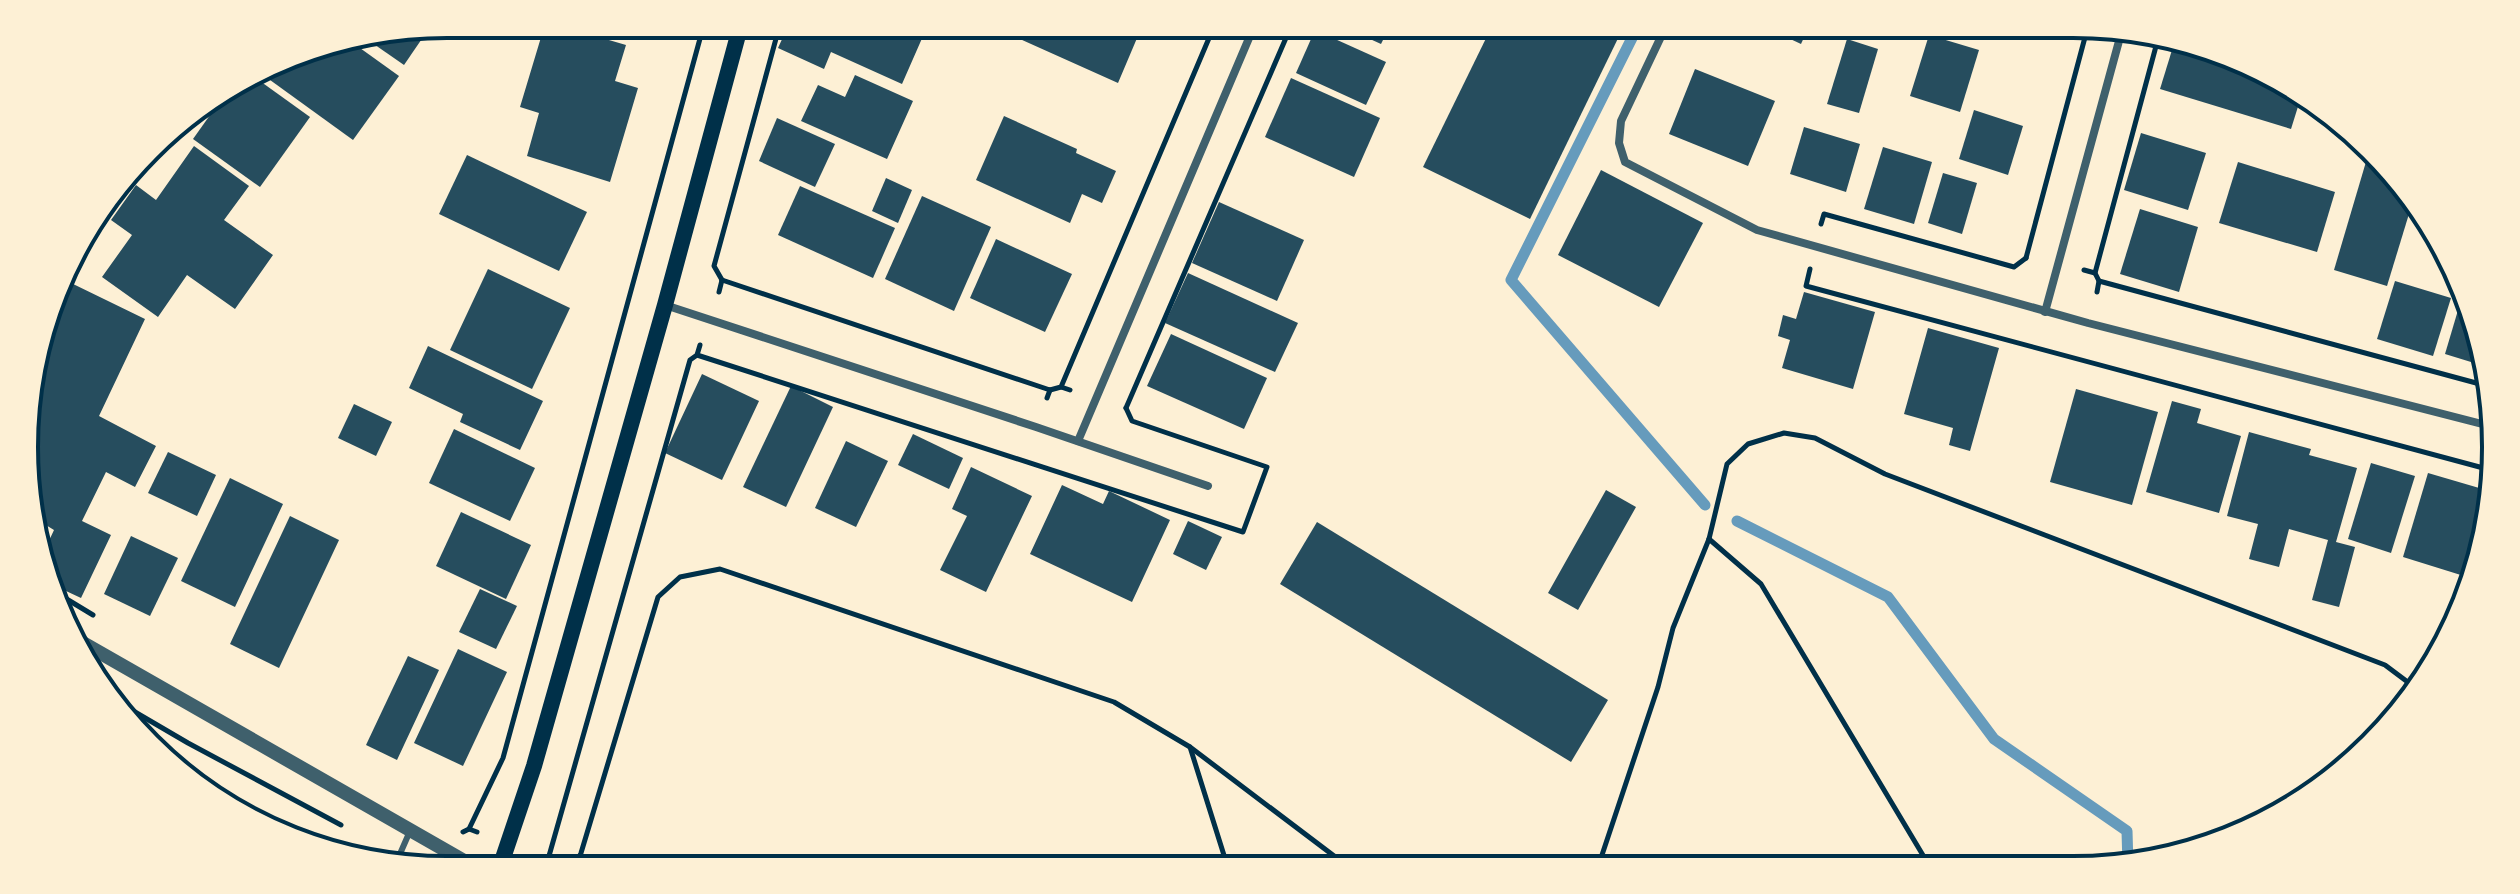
<svg xmlns="http://www.w3.org/2000/svg" width="2520" height="894" font-family="'Sofia Sans Condensed',sans-serif">
	<style>
		.lines { fill: none; stroke-linecap: round; stroke-linejoin: round }
		.stream { stroke: #669bbc; stroke-width: 11 }
		.building { fill: #264d5e }
		.path { stroke: #003049; stroke-width: 5 }
		.service { stroke: #3f606c; stroke-width: 6 }
		.minor { stroke: #3f606c; stroke-width: 8 }
		.tertiary { stroke: #3f606c; stroke-width: 14 }
		.secondary { stroke: #003049; stroke-width: 16 }
		.rim { fill: none; stroke: #003049; stroke-width: 4 }
	</style>
	<rect width="100%" height="100%" fill="#fdf0d5"/>
	<g class="lines">
		<g class="stream">
			<path d="M1639,24L1511,280L1705,505"/>
			<path d="M1737,521L1888,597L1994,739L2127,831L2128,866"/>
		</g>
	</g>
	<g class="building">
		<path d="M545,24H554L626,45L615,81L638,88L610,182L527,156L539,113L520,107Z"/>
		<path d="M628,24H652L644,35Z"/>
		<path d="M789,24H920L927,27L902,84L831,52L824,69L778,48Z"/>
		<path d="M1016,24H1079L1097,32L1100,24H1143L1118,83L1011,35Z"/>
		<path d="M1337,24H1391L1381,44Z"/>
		<path d="M1493,24H1625L1530,219L1423,167Z"/>
		<path d="M1758,24H1810L1801,44Z"/>
		<path d="M430,27L404,65L368,40Z"/>
		<path d="M1315,30L1386,62L1366,105L1296,73Z"/>
		<path d="M1929,35L1979,50L1960,112L1910,96Z"/>
		<path d="M2176,37L2182,38L2301,97L2291,129L2160,89Z"/>
		<path d="M1847,39L1878,49L1859,113L1827,104Z"/>
		<path d="M353,43L399,76L353,140L259,72L286,56Z"/>
		<path d="M1695,69L1775,101L1748,166L1669,134Z"/>
		<path d="M855,75L913,101L887,159L801,121L818,85L845,97Z"/>
		<path d="M253,76L310,117L260,187L193,139L225,94Z"/>
		<path d="M1291,78L1380,118L1354,177L1265,137Z"/>
		<path d="M1974,110L2023,126L2008,175L1959,159Z"/>
		<path d="M1004,116L1077,149L1076,153L1116,171L1102,203L1082,194L1070,223L976,180Z"/>
		<path d="M777,118L835,144L815,187L759,161Z"/>
		<path d="M1804,127L1860,144L1846,192L1790,174Z"/>
		<path d="M2141,133L2206,153L2188,210L2124,190Z"/>
		<path d="M194,146L249,186L224,220L273,255L235,309L187,275L158,317L102,277L132,235L111,220L136,185L156,200Z"/>
		<path d="M1883,147L1932,162L1914,224L1864,209Z"/>
		<path d="M467,155L587,212L559,271L439,214Z"/>
		<path d="M2368,155L2412,204L2387,286L2334,270Z"/>
		<path d="M2238,162L2335,192L2317,252L2219,223Z"/>
		<path d="M1601,170L1703,223L1659,307L1558,255Z"/>
		<path d="M1943,173L1977,183L1962,234L1928,223Z"/>
		<path d="M886,178L912,190L898,223L872,211Z"/>
		<path d="M800,186L895,228L873,278L778,235Z"/>
		<path d="M922,196L991,227L954,311L885,279Z"/>
		<path d="M1219,202L1304,240L1277,301L1192,263Z"/>
		<path d="M2140,209L2198,227L2179,292L2120,274Z"/>
		<path d="M996,239L1072,274L1045,332L970,298Z"/>
		<path d="M488,269L570,308L532,389L450,350Z"/>
		<path d="M1188,273L1298,323L1275,372L1165,323Z"/>
		<path d="M2395,281L2451,298L2433,356L2377,339Z"/>
		<path d="M69,282L145,319L99,416L156,446L135,487L106,472L82,521L111,535L81,598L51,584L40,560L54,530L36,519L28,392L50,319Z"/>
		<path d="M1804,292L1875,312L1853,389L1782,368L1790,340L1778,336L1783,315L1796,319Z"/>
		<path d="M2461,300L2484,366L2445,354Z"/>
		<path d="M1928,328L1999,348L1970,451L1949,445L1953,428L1904,414Z"/>
		<path d="M1171,334L1267,378L1244,429L1147,386Z"/>
		<path d="M428,346L543,401L520,450L460,422L463,414L409,388Z"/>
		<path d="M702,374L759,401L722,480L665,453Z"/>
		<path d="M791,386L833,407L786,507L743,487Z"/>
		<path d="M2076,389L2158,412L2132,505L2050,482Z"/>
		<path d="M2172,401L2201,409L2197,423L2241,436L2219,513L2146,492Z"/>
		<path d="M354,404L392,422L376,456L338,438Z"/>
		<path d="M454,429L535,468L510,521L429,483Z"/>
		<path d="M2249,432L2311,449L2309,455L2357,468L2336,542L2355,547L2339,607L2312,600L2328,540L2289,529L2279,567L2249,559L2258,524L2227,516Z"/>
		<path d="M913,434L963,458L949,489L898,465Z"/>
		<path d="M846,441L888,461L856,527L815,508Z"/>
		<path d="M168,452L216,475L197,516L148,493Z"/>
		<path d="M2371,463L2415,476L2391,553L2348,539Z"/>
		<path d="M971,467L1032,496L986,592L940,570L967,516L952,509Z"/>
		<path d="M2428,473L2486,490L2485,506L2464,576L2403,557Z"/>
		<path d="M230,478L283,504L235,607L181,581Z"/>
		<path d="M1062,485L1103,504L1109,491L1170,520L1132,602L1030,554Z"/>
		<path d="M1606,490L1636,507L1578,610L1548,593Z"/>
		<path d="M461,512L531,545L506,599L436,566Z"/>
		<path d="M290,516L339,540L279,668L230,644Z"/>
		<path d="M1188,521L1222,537L1206,570L1173,554Z"/>
		<path d="M1317,522L1608,700L1571,762L1280,584Z"/>
		<path d="M131,536L178,558L150,616L104,594Z"/>
		<path d="M2472,568L2476,569L2465,598L2462,597Z"/>
		<path d="M480,589L517,606L496,649L459,632Z"/>
		<path d="M458,649L507,672L463,766L414,743Z"/>
		<path d="M408,656L439,670L397,760L366,745Z"/>
	</g>
	<g class="lines">
		<g class="path">
			<path d="M1821,224L1824,214L2014,267L2026,258"/>
			<path d="M90,230L184,119"/>
			<path d="M2026,258L2088,26"/>
			<path d="M1810,269L1806,286L2487,469"/>
			<path d="M2084,270L2095,273"/>
			<path d="M722,280L1050,390"/>
			<path d="M722,280L714,266L780,24"/>
			<path d="M2099,281L2491,387"/>
			<path d="M719,292L722,280"/>
			<path d="M2097,292L2099,281L2095,273L2159,35"/>
			<path d="M697,355L1243,532L1267,467L1132,421L1126,408"/>
			<path d="M1061,387L1070,390"/>
			<path d="M1050,390L1061,387L1215,24"/>
			<path d="M1047,398L1050,390"/>
			<path d="M1126,408L1292,24"/>
			<path d="M1709,539L1761,584L1930,867"/>
			<path d="M55,592L93,615"/>
			<path d="M111,698L188,743L341,825"/>
			<path d="M1190,747L1228,868"/>
			<path d="M469,829L477,832"/>
			<path d="M463,832L469,829L503,758L704,24"/>
			<path d="M531,859L547,865"/>
			<path d="M1598,867L1658,687L1673,628L1709,539L1727,464L1748,444L1784,433L1815,438L1885,474L2385,665L2409,683L2413,691"/>
			<path d="M545,870L690,360L697,355L700,345"/>
			<path d="M573,870L581,853L658,597L680,577L720,569L1114,702L1190,747L1350,868"/>
		</g>
		<path class="service" d="M396,863L410,831"/>
		<g class="minor">
			<path d="M1667,24L1621,121L1619,143L1625,162L1757,230L2088,323L2490,426"/>
			<path d="M665,305L1036,427L1208,486"/>
			<path d="M2045,312L2122,30"/>
			<path d="M1078,441L1255,24"/>
		</g>
		<path class="tertiary" d="M76,639L480,870"/>
		<path class="secondary" d="M499,870L534,766L665,305L741,24"/>
	</g>
	<path d="M0 0H2520V894H0ZM447 38H2073A409 409 0 0 1 2482 447V447A409 409 0 0 1 2073 856H447A409 409 0 0 1 38 447V447A409 409 0 0 1 447 38Z" fill="#fdf0d5" fill-rule="evenodd"/>
	<path class="rim" d="M447 38H2073A409 409 0 0 1 2482 447V447A409 409 0 0 1 2073 856H447A409 409 0 0 1 38 447V447A409 409 0 0 1 447 38Z"/>
</svg>
